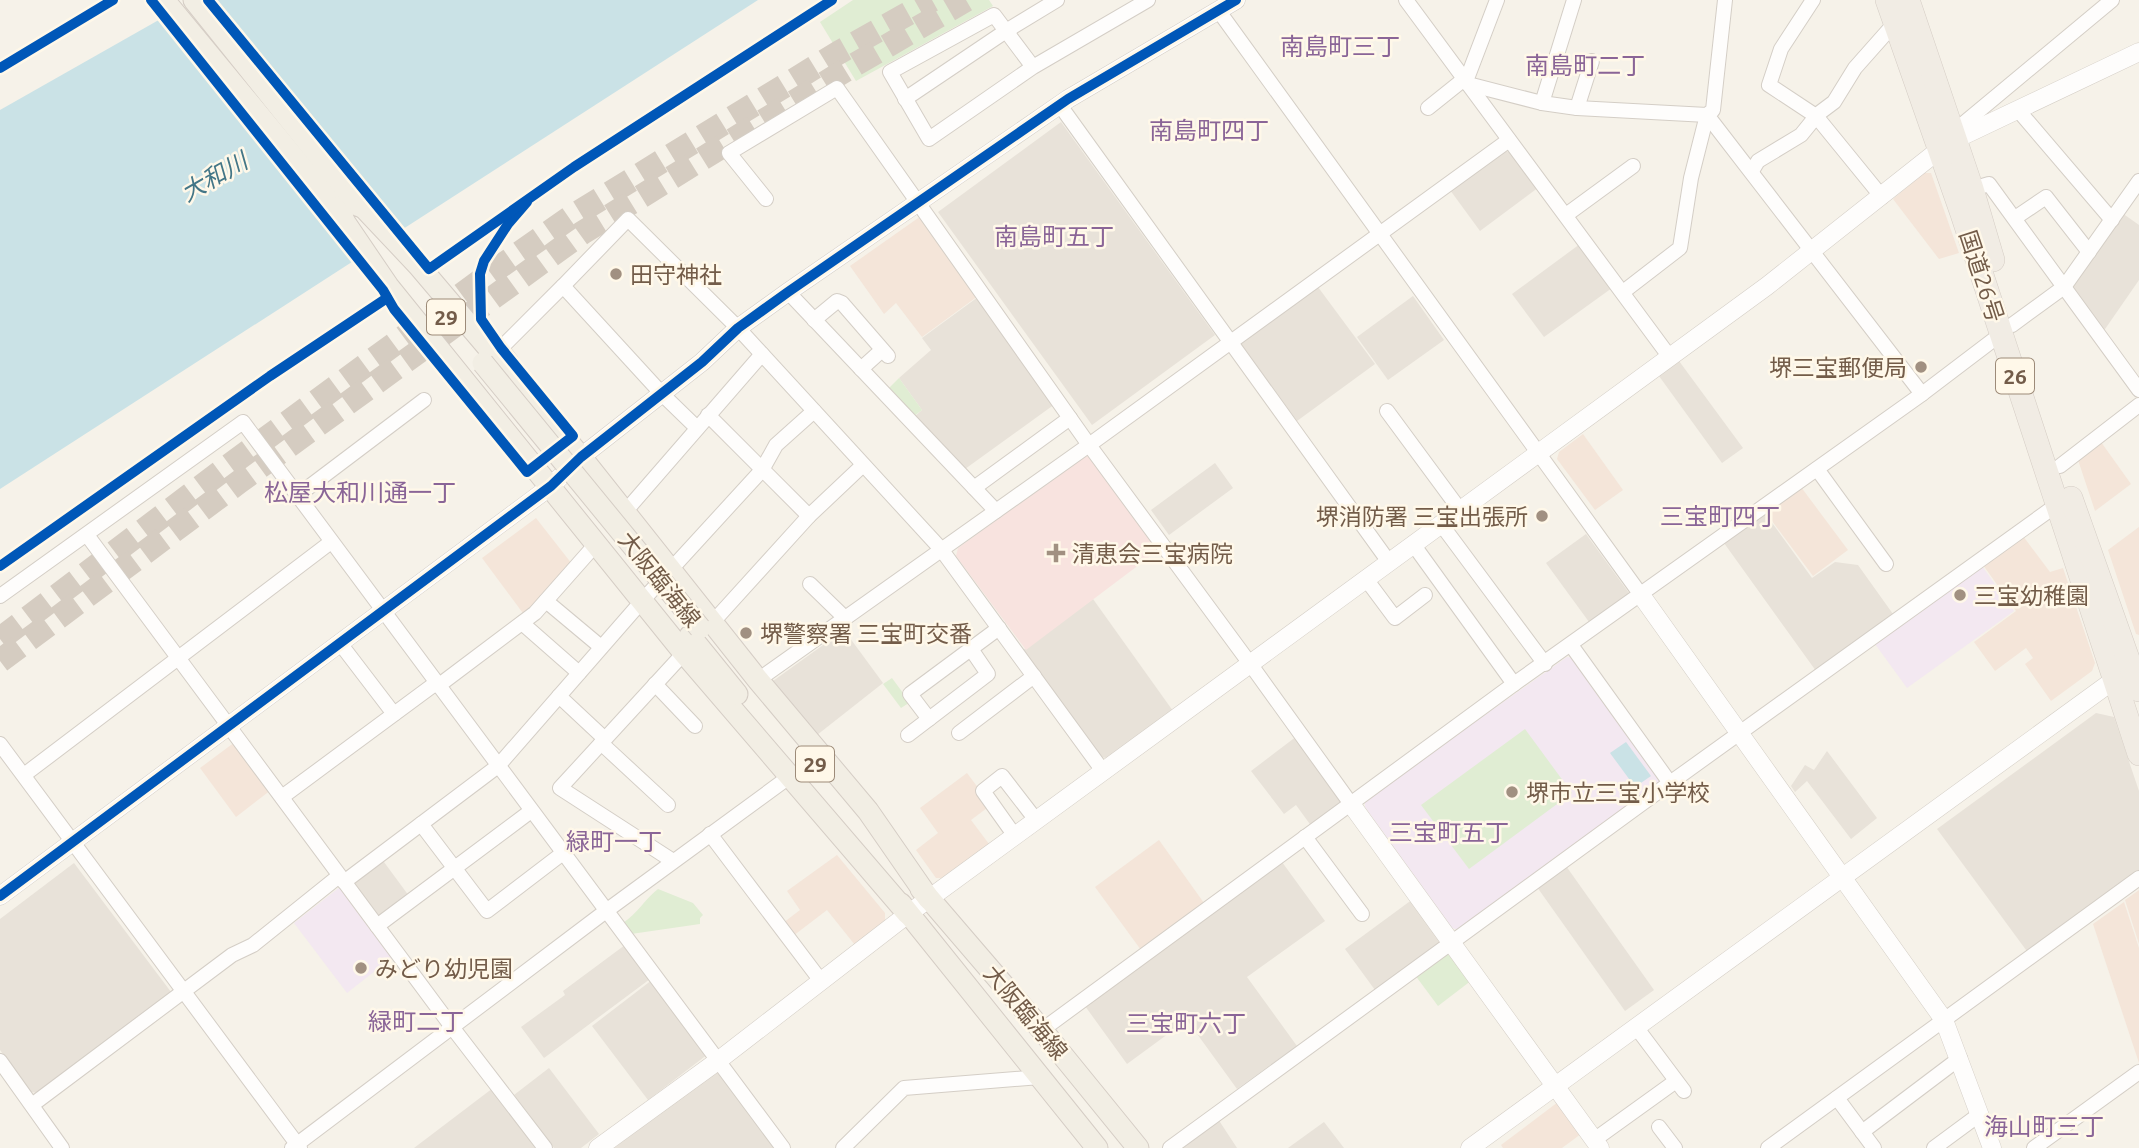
<svg xmlns="http://www.w3.org/2000/svg" width="2139" height="1148" font-family="Ubuntu,'Noto Sans JP',sans-serif">
	<style>
		.commercial { fill: #f4e5d9 }
		.industrial { fill: #e8e2d9 }
		.education { fill: #f3e8f1 }
		.medical { fill: #f8e3df }
		.green { fill: #e0edd3 }
		.water { fill: #cae2e6 }
		.pier { fill: #f6f2e9 }
		.lines { fill: none; stroke-linecap: round; stroke-linejoin: round }
		.motorway-tunnel { stroke: #d5ccc1; stroke-width: 24; stroke-dasharray: 24 12; stroke-linecap: butt }
		.pedestrian-casing { stroke: #d4cec6; stroke-width: 12 }
		.minor-casing { stroke: #d4cec6; stroke-width: 16 }
		.tertiary-casing { stroke: #d4cec6; stroke-width: 19 }
		.primary-casing { stroke: #d5cdc5; stroke-width: 23 }
		.trunk-casing { stroke: #d5cdc5; stroke-width: 24 }
		.pedestrian { stroke: #fefdfc; stroke-width: 10 }
		.minor { stroke: #fefdfc; stroke-width: 14 }
		.tertiary { stroke: #fefdfc; stroke-width: 18 }
		.primary { stroke: #f2eee4; stroke-width: 21 }
		.trunk { stroke: #f1ece4; stroke-width: 23 }
		.primary-bridge-casing { stroke: #d5cdc5; stroke-width: 23; stroke-linecap: butt }
		.primary-bridge { stroke: #f2eee4; stroke-width: 21 }
		.cycleway-casing { stroke: #fff8e9; stroke-width: 15 }
		.cycleway { stroke: #0057b8; stroke-width: 10 }
		.poi-dot { fill: #a19081; stroke: #fff8e9; stroke-width: 2.5 }
		.labels { text-anchor: middle; dominant-baseline: central; stroke-width: 5; stroke-linejoin: round; paint-order: stroke }
		.shield { fill: #fff8e9; stroke: #9d8b79; stroke-width: 2 }
		.shield-label { font-size: 21px; font-weight: bold; fill: #735c49 }
		.poi-label { font-size: 23px; fill: #735c49; stroke: #fff8e9; text-anchor: start }
		.street-label { font-size: 23px; fill: #735c49; stroke: #fff8e9 }
		.neighbourhood-label { font-size: 24px; fill: #8a6597; stroke: #fff8e9 }
		.water-label { font-size: 24px; font-style: italic; fill: #437687; stroke: #fff8e9 }
	</style>
	<rect width="100%" height="100%" fill="#f6f2e9"/>
	<g class="commercial">
		<path d="M1924,173H1931L1959,253L1939,259L1893,199Z"/>
		<path d="M921,216L978,296L922,337L896,303L884,314L850,266Z"/>
		<path d="M1583,434L1623,490L1595,510L1557,459L1559,452Z"/>
		<path d="M2101,442L2131,484L2095,511L2078,460Z"/>
		<path d="M1801,487L1848,550L1813,576L1766,513Z"/>
		<path d="M536,518L572,564L525,616L482,558Z"/>
		<path d="M2139,527V635L2136,634L2108,550Z"/>
		<path d="M2023,536L2050,572L2063,568L2095,663L2092,671L2051,701L2025,664L2033,658L2026,648L1995,671L1974,642L2016,611L1983,565Z"/>
		<path d="M235,742L271,790L236,817L200,768Z"/>
		<path d="M967,773L991,805L971,820L989,844L945,878H936L916,850L938,833L920,808Z"/>
		<path d="M1159,840L1204,903L1141,950L1095,887Z"/>
		<path d="M837,855L885,913V923L855,945L827,910L793,936L783,923L800,910L787,891Z"/>
		<path d="M2139,890V944L2125,900Z"/>
		<path d="M2124,902L2139,948V1063L2093,924Z"/>
		<path d="M1558,1102L1581,1134L1562,1148H1503L1501,1145Z"/>
	</g>
	<g class="industrial">
		<path d="M1061,122L1215,335L1092,425L938,212Z"/>
		<path d="M1503,151L1512,152L1539,187L1480,231L1450,190Z"/>
		<path d="M2122,213L2139,225V280L2103,332L2072,286Z"/>
		<path d="M1580,244L1612,288L1544,337L1512,294Z"/>
		<path d="M1318,287L1375,364L1297,421L1240,344Z"/>
		<path d="M1413,296L1444,340L1388,380L1357,337Z"/>
		<path d="M978,297L1055,404L965,469L915,416L922,410L899,378L931,350L922,338Z"/>
		<path d="M1679,361L1743,448L1722,463L1659,376Z"/>
		<path d="M1215,463L1233,488L1169,535L1151,510Z"/>
		<path d="M1765,513L1812,578L1835,562L1858,565L1893,614L1816,671L1724,543Z"/>
		<path d="M1586,534L1629,593L1627,600L1592,626L1546,563Z"/>
		<path d="M1093,599L1173,711L1107,758L1100,757L1023,650Z"/>
		<path d="M844,630L883,683L817,735L773,681Z"/>
		<path d="M2096,713L2114,717L2139,791V872L2029,954L1937,829Z"/>
		<path d="M1297,736L1344,799L1342,804L1312,827L1296,805L1284,814L1251,771Z"/>
		<path d="M1827,751L1877,818L1851,839L1807,781L1795,792L1791,786L1805,765L1814,770Z"/>
		<path d="M381,858L409,896L377,920L349,883Z"/>
		<path d="M1282,862L1325,921L1247,977L1297,1046L1237,1089L1187,1020L1127,1064L1085,1006Z"/>
		<path d="M74,863L171,992L38,1093L31,1092L0,1050V919Z"/>
		<path d="M1566,866L1654,990L1625,1011L1537,887Z"/>
		<path d="M1413,899L1440,937V942L1375,990L1345,949Z"/>
		<path d="M625,945L650,979L544,1058L521,1027L565,995L563,991Z"/>
		<path d="M652,980L708,1054L648,1100L592,1026Z"/>
		<path d="M549,1068L599,1134L581,1148H554L514,1095Z"/>
		<path d="M719,1069L778,1148H614Z"/>
		<path d="M493,1088L539,1148H414Z"/>
		<path d="M1218,1119L1237,1148H1177Z"/>
		<path d="M1324,1122L1344,1148H1288Z"/>
	</g>
	<g class="education">
		<path d="M1982,566L2014,611L1907,688L1875,644Z"/>
		<path d="M1567,657L1572,658L1660,778L1659,784L1459,930L1452,928L1365,807V800Z"/>
		<path d="M340,887L394,956L347,993L294,923Z"/>
	</g>
	<path class="medical" d="M1091,456L1160,549L1026,650L956,556L958,548L1083,457Z"/>
	<g class="green">
		<path d="M853,0H989L993,6L856,81L820,22Z"/>
		<path d="M899,378L922,410L914,416L889,388Z"/>
		<path d="M892,678L903,693L905,692L912,701L901,708L883,684Z"/>
		<path d="M1525,729L1572,793L1469,869L1421,805Z"/>
		<path d="M658,889L693,903L703,915L700,918V924L631,934L623,923C637,914 645,899 658,889Z"/>
		<path d="M1446,952H1452L1472,980L1438,1006L1415,975Z"/>
	</g>
	<g class="water">
		<path d="M194,0H758L0,489V110Z"/>
		<path d="M1626,742L1651,776L1635,787L1610,753Z"/>
	</g>
	<path class="pier" d="M187,0H212L406,232L357,263L159,16Z"/>
	<g class="lines">
		<g class="motorway-tunnel">
			<path d="M0,639L227,467L491,273L571,217L838,53L932,0"/>
			<path d="M0,661L239,482L582,233L849,68L966,0"/>
		</g>
		<g class="pedestrian-casing">
			<g id="pedestrian">
				<path d="M0,68L113,0"/>
				<path d="M527,202L574,167L832,0"/>
			</g>
		</g>
		<g class="minor-casing">
			<g id="minor">
				<path d="M1406,0L1669,356"/>
				<path d="M1813,0L1781,49L1769,85L1816,116L1882,197"/>
				<path d="M1218,10L1641,595"/>
				<path d="M1033,67L994,15L890,72L929,139L1033,67L1148,0"/>
				<path d="M1468,84L1542,103L1577,108L1707,115L1922,394"/>
				<path d="M905,99L1006,31L1057,0"/>
				<path d="M1542,103L1574,0"/>
				<path d="M1059,104L1389,562"/>
				<path d="M1428,108L1468,76L1497,0"/>
				<path d="M1577,108L1592,61"/>
				<path d="M2018,110L2112,220"/>
				<path d="M1954,140L1963,124L2112,0"/>
				<path d="M1752,171L1758,161L1801,135L1818,114L1834,102L1855,68L1894,24"/>
				<path d="M1972,189L1989,184L2139,390"/>
				<path d="M766,199L729,153L837,88L1089,445L1251,665L1351,804"/>
				<path d="M1566,215L1633,166"/>
				<path d="M2015,218L2046,197L2089,252"/>
				<path d="M563,286L628,219L738,328L941,549L1103,771"/>
				<path d="M788,292L996,511"/>
				<path d="M1623,292L1680,248L1691,178L1707,115L1713,110L1725,0"/>
				<path d="M814,320L837,301L842,303L888,356"/>
				<path d="M2012,325L2064,287L2139,181"/>
				<path d="M511,361L501,348L563,286L662,394L697,428"/>
				<path d="M861,369L882,350"/>
				<path d="M1387,411L1460,510"/>
				<path d="M708,415L809,516"/>
				<path d="M2060,466L2139,405"/>
				<path d="M1817,469L1886,564"/>
				<path d="M974,488L1070,418"/>
				<path d="M297,496L424,400"/>
				<path d="M624,513L762,354"/>
				<path d="M1441,524L1545,664"/>
				<path d="M87,535L452,1027L545,1148"/>
				<path d="M1413,544L1514,684"/>
				<path d="M1366,579L1395,618L1425,595"/>
				<path d="M810,584L845,618"/>
				<path d="M0,596L243,422L783,1148"/>
				<path d="M546,601L601,647"/>
				<path d="M522,623L579,673"/>
				<path d="M712,623L809,516L863,465"/>
				<path d="M339,642L394,714"/>
				<path d="M1571,645L1670,783"/>
				<path d="M758,680L1089,445L1509,140"/>
				<path d="M655,684L695,726"/>
				<path d="M438,686L535,613L596,544"/>
				<path d="M559,696L605,739"/>
				<path d="M929,719L910,694L999,628"/>
				<path d="M959,733L1034,676"/>
				<path d="M908,735L988,674L971,649"/>
				<path d="M601,743L668,805"/>
				<path d="M0,744L300,1148"/>
				<path d="M24,775L331,542"/>
				<path d="M282,797L436,683"/>
				<path d="M421,824L487,911L563,853"/>
				<path d="M710,834L821,981"/>
				<path d="M1015,836L983,791L1002,776L1036,820"/>
				<path d="M1305,837L1362,914"/>
				<path d="M673,861L560,788L684,653"/>
				<path d="M344,882L498,766L642,601L762,470L776,445L814,411"/>
				<path d="M377,926L531,811"/>
				<path d="M1636,1027L1684,1091"/>
				<path d="M1042,1030L1514,684L1922,394L2001,334"/>
				<path d="M0,1061L62,1148"/>
				<path d="M1837,1098L1874,1148"/>
				<path d="M32,1105L232,955L253,945L339,876"/>
				<path d="M1659,1127L1675,1148"/>
				<path d="M1862,1132L1960,1058"/>
				<path d="M1594,1140L1676,1081"/>
				<path d="M292,1148L606,911L789,777"/>
				<path d="M843,1148L904,1088L1040,1077"/>
				<path d="M1170,1148L1670,783L2058,504"/>
				<path d="M1768,1148L2139,878"/>
				<path d="M1934,1148L1980,1114"/>
				<path d="M2034,1148L2139,1072"/>
			</g>
		</g>
		<g class="tertiary-casing">
			<g id="tertiary">
				<path d="M1641,595L1944,1020L1992,1148"/>
				<path d="M1351,804L1600,1148"/>
				<path d="M0,896L551,486L581,457L702,362L738,328L788,292L1068,99L1236,0"/>
				<path d="M598,1148L719,1060L908,914L1767,286L1939,150L1954,140L2139,52"/>
				<path d="M1470,1148L2114,680"/>
			</g>
		</g>
		<g class="primary-casing">
			<g id="primary">
				<path d="M164,0L343,217"/>
				<path d="M194,0L359,206"/>
				<path d="M351,194L418,265L581,457L758,680L868,811L929,899"/>
				<path d="M335,208L388,286L684,653L908,914"/>
				<path d="M690,636L737,694"/>
				<path d="M921,889L1042,1030L1138,1148"/>
				<path d="M901,904L1097,1148"/>
			</g>
		</g>
		<g class="trunk-casing">
			<g id="trunk">
				<path d="M1887,0L1962,214L2139,754"/>
				<path d="M1908,0L1972,189L1993,260"/>
				<path d="M2071,498L2139,690"/>
			</g>
		</g>
		<use href="#pedestrian" class="pedestrian"/>
		<use href="#minor" class="minor"/>
		<use href="#tertiary" class="tertiary"/>
		<use href="#primary" class="primary"/>
		<use href="#trunk" class="trunk"/>
		<g class="primary-bridge-casing">
			<path id="primary-bridge" d="M483,363L700,628"/>
		</g>
		<use href="#primary-bridge" class="primary-bridge"/>
		<g class="cycleway-casing">
			<g id="cycleway">
				<path d="M151,0L383,290L394,309L527,472L573,436L501,348L481,319L480,274L484,261L508,224L527,202"/>
				<path d="M208,0L429,269L574,167L832,0"/>
				<path d="M0,68L113,0"/>
				<path d="M0,566L270,376L387,298"/>
				<path d="M0,896L551,486L581,457L702,362L738,328L788,292L1068,99L1236,0"/>
			</g>
		</g>
		<use href="#cycleway" class="cycleway"/>
	</g>
	<g class="poi-dot">
		<circle cx="616" cy="274" r="7"/>
		<circle cx="1921" cy="367" r="7"/>
		<circle cx="1542" cy="516" r="7"/>
		<path d="M1052.5 542.5h7v7h7v7h-7v7h-7v-7h-7v-7h7z"/>
		<circle cx="1960" cy="595" r="7"/>
		<circle cx="746" cy="633" r="7"/>
		<circle cx="1512" cy="792" r="7"/>
		<circle cx="361" cy="968" r="7"/>
	</g>
	<g class="labels">
		<g class="shield">
			<rect x="427" y="299.5" width="38" height="35" rx="5"/>
			<rect x="1996" y="358.5" width="38" height="35" rx="5"/>
			<rect x="796" y="746.5" width="38" height="35" rx="5"/>
		</g>
		<g class="shield-label">
			<text x="446" y="317">29</text>
			<text x="2015" y="376">26</text>
			<text x="815" y="764">29</text>
		</g>
		<g class="poi-label">
			<text x="630" y="274">田守神社</text>
			<text x="1907" y="367" text-anchor="end">堺三宝郵便局</text>
			<text x="1528" y="516" text-anchor="end">堺消防署 三宝出張所</text>
			<text x="1072" y="553">清恵会三宝病院</text>
			<text x="1974" y="595">三宝幼稚園</text>
			<text x="760" y="633">堺警察署 三宝町交番</text>
			<text x="1526" y="792">堺市立三宝小学校</text>
			<text x="375" y="968">みどり幼児園</text>
		</g>
		<g class="street-label">
			<text transform="translate(1982 276) rotate(72)">国道26号</text>
			<text transform="translate(660 579) rotate(51)">大阪臨海線</text>
			<text transform="translate(1026 1012) rotate(50)">大阪臨海線</text>
		</g>
		<g class="neighbourhood-label">
			<text x="1340" y="46">南島町三丁</text>
			<text x="1585" y="65">南島町二丁</text>
			<text x="1209" y="130">南島町四丁</text>
			<text x="1054" y="236">南島町五丁</text>
			<text x="360" y="492">松屋大和川通一丁</text>
			<text x="1720" y="516">三宝町四丁</text>
			<text x="1449" y="832">三宝町五丁</text>
			<text x="614" y="841">緑町一丁</text>
			<text x="416" y="1021">緑町二丁</text>
			<text x="1186" y="1023">三宝町六丁</text>
			<text x="2044" y="1126">海山町三丁</text>
		</g>
		<g class="water-label">
			<text transform="translate(214 177) rotate(-30)">大和川</text>
		</g>
	</g>
</svg>
